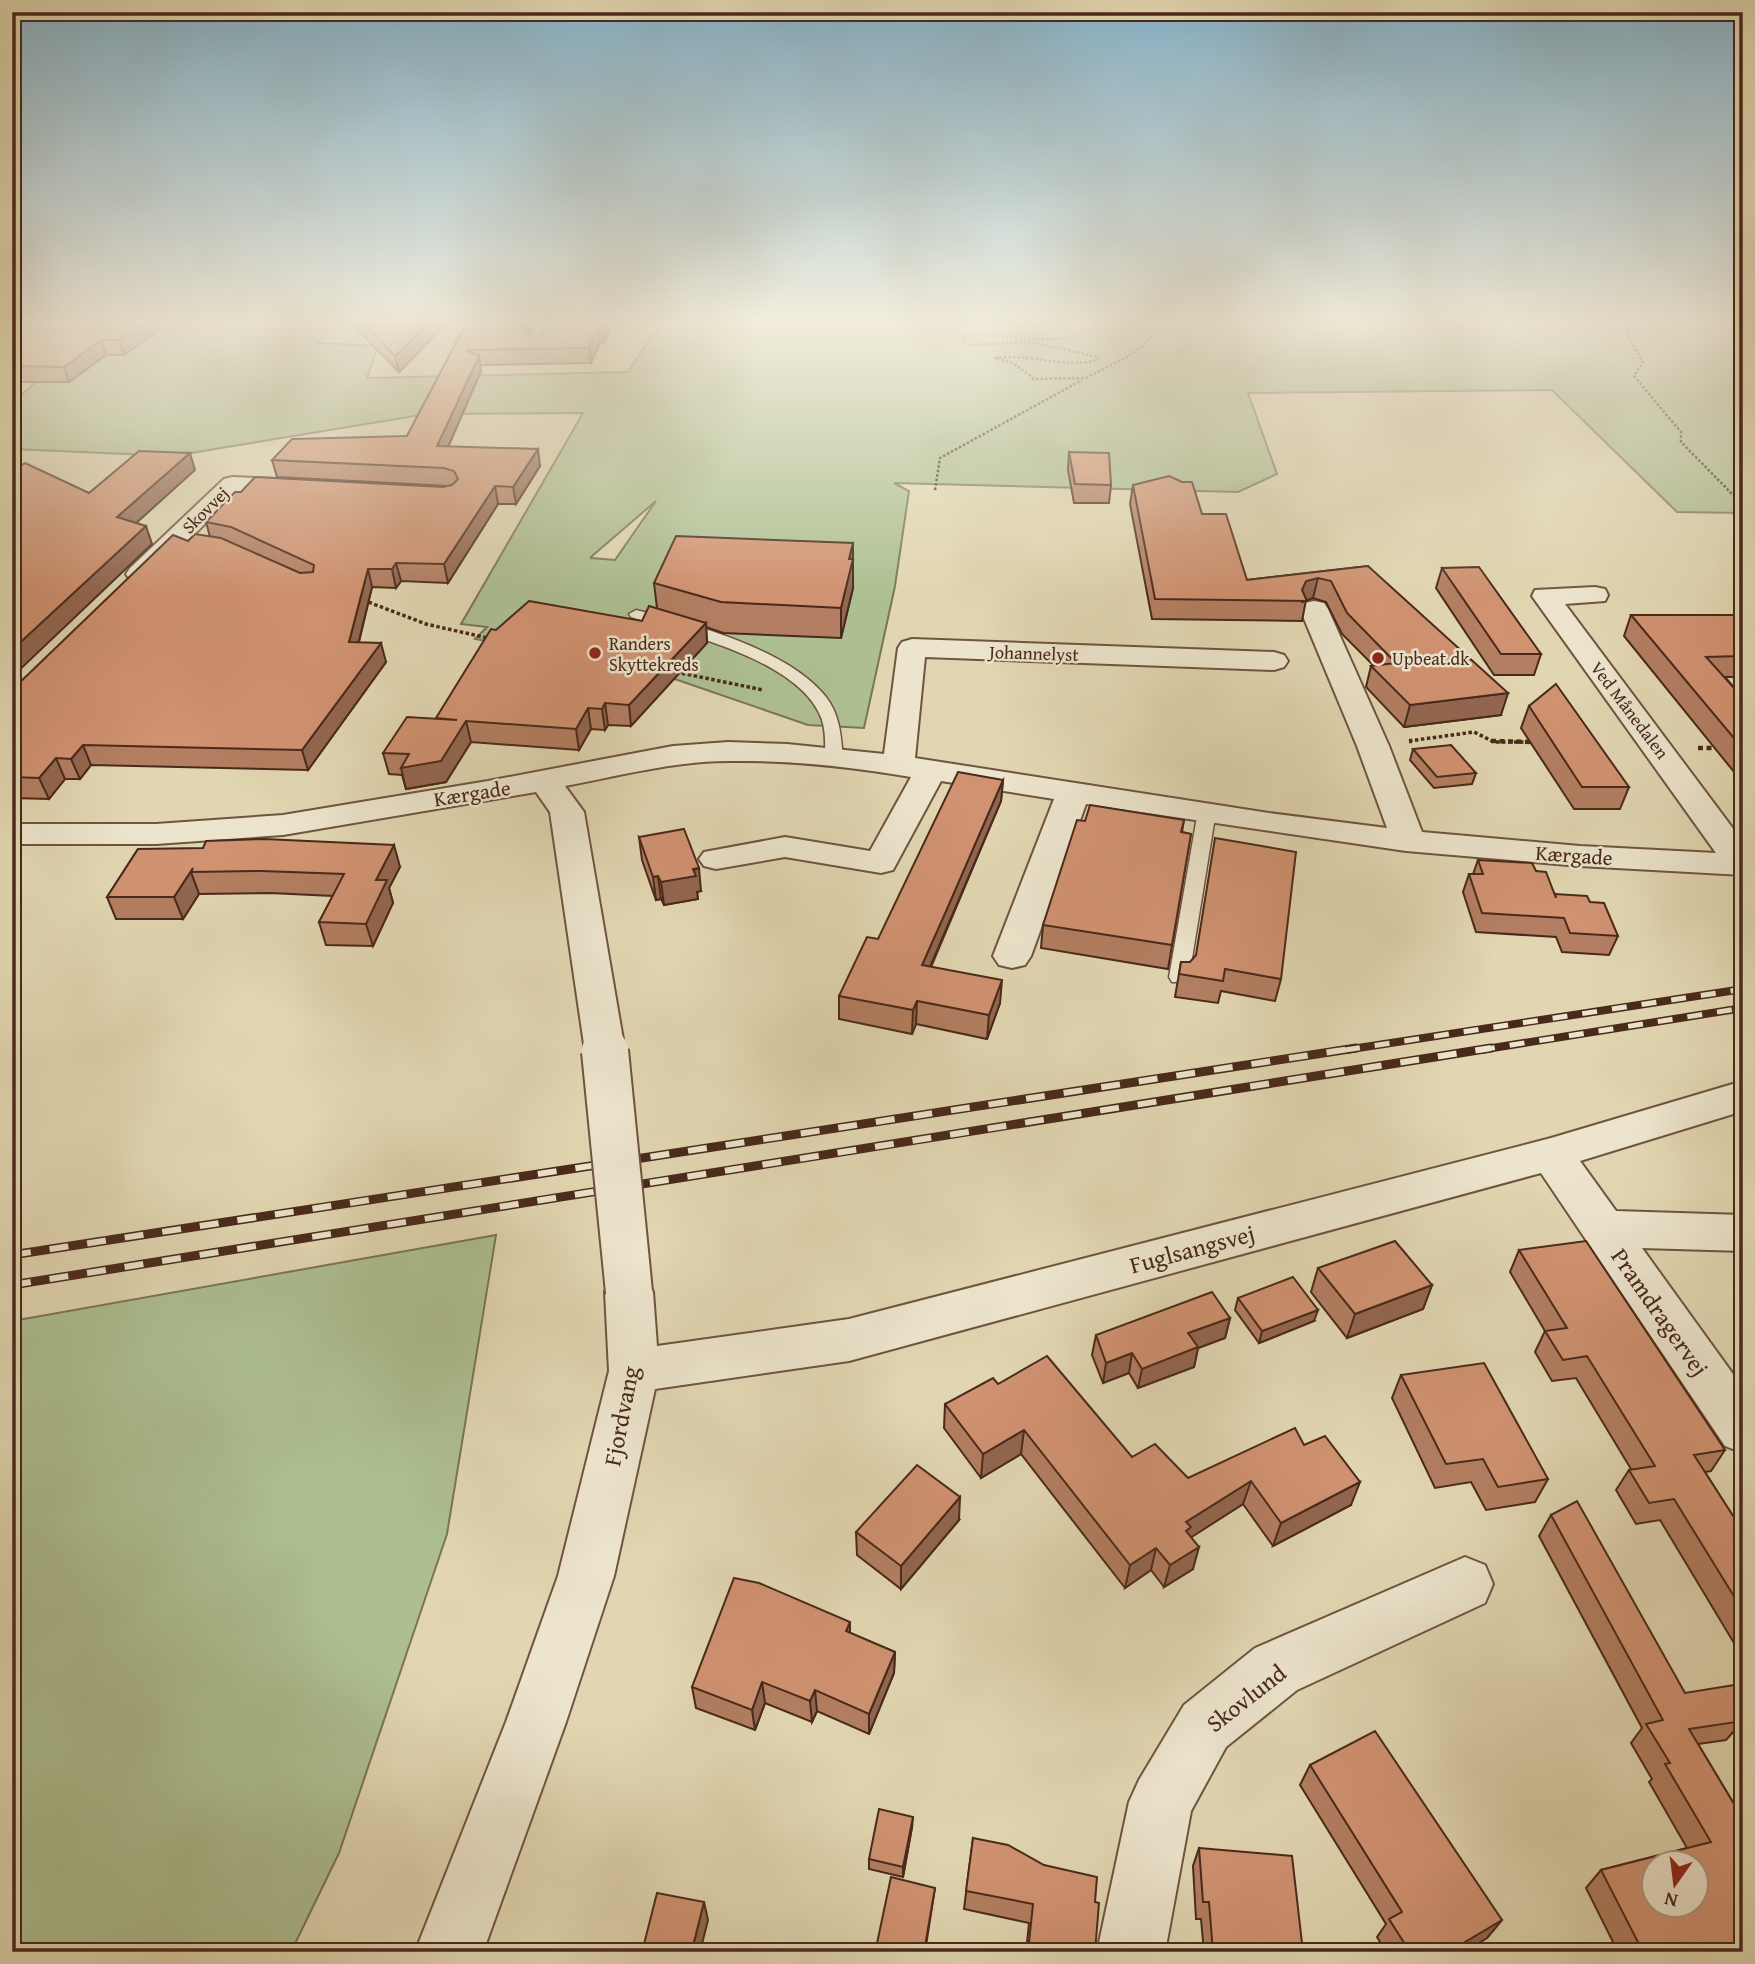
<svg xmlns="http://www.w3.org/2000/svg" width="1755" height="1964" font-family="'Gentium Book Plus',serif">
	<style>
		.green { fill: #adbf91; stroke: #7b7456; stroke-width: 2; fill-rule: evenodd }
		.lines { fill: none; stroke-linecap: round; stroke-linejoin: round }
		.service-casing { stroke: #6f5440; stroke-width: 3 }
		.minor-casing { stroke: #6f5440; stroke-width: 4 }
		.path-far2 { stroke: #49291b; stroke-width: 2.5; stroke-dasharray: 2.5 2; stroke-linecap: butt }
		.path-far1 { stroke: #49291b; stroke-width: 3.5; stroke-dasharray: 3.5 2.5; stroke-linecap: butt }
		.path { stroke: #49291b; stroke-width: 4.5; stroke-dasharray: 5 3.5; stroke-linecap: butt }
		.service { fill: #ece4cc; fill-rule: evenodd }
		.minor { fill: #ece4cc; fill-rule: evenodd }
		.rail-far1-casing { stroke: #49291b; stroke-width: 8 }
		.rail-casing { stroke: #49291b; stroke-width: 9 }
		.rail-far1 { stroke: #ece4cc; stroke-width: 5; stroke-dasharray: 15; stroke-linecap: butt }
		.rail { stroke: #ece4cc; stroke-width: 6; stroke-dasharray: 19; stroke-linecap: butt }
		.minor-bridge-casing { stroke: #6f5440; stroke-width: 50; stroke-linecap: butt }
		.minor-bridge { stroke: #ece4cc; stroke-width: 46 }
		.wall { fill: #b37e61; stroke: #49291b; stroke-width: 2 }
		.shaded-wall { fill: #92664f; stroke: #49291b; stroke-width: 2 }
		.building { fill: #d09271; stroke: #49291b; stroke-width: 2; fill-rule: evenodd }
		.poi-dot { fill: #8f2418; stroke: #ece4cc; stroke-width: 2.5 }
		.labels { text-anchor: middle; dominant-baseline: central; stroke-width: 5; stroke-linejoin: round; paint-order: stroke }
		.far-street-label { font-size: 18px; fill: #49291b; stroke: #ece4cc }
		.far-poi-label { font-size: 18px; fill: #49291b; stroke: #ece4cc; text-anchor: start }
		.street-label { font-size: 21px; fill: #49291b; stroke: #ece4cc }
		.near-street-label { font-size: 24px; fill: #49291b; stroke: #ece4cc }
	</style>
	<rect width="100%" height="100%" fill="#e1d6b1"/>
	<filter id="stains"><feTurbulence type="fractalNoise" baseFrequency=".00286" numOctaves="4"/><feColorMatrix values="0 0 0 0 .2 0 0 0 0 .09 0 0 0 0 .02 0 0 0 .5 -.17"/></filter>
	<radialGradient id="worn" r=".72"><stop offset=".6" stop-color="#630" stop-opacity="0"/><stop offset="1" stop-color="#630" stop-opacity=".3"/></radialGradient>
	<g class="green">
		<path d="M119,320H332L318,343L378,346L367,378L628,372L663,320H1743V513L1677,512L1552,390L1248,393L1277,474L1238,492L894,483L909,491L895,586L864,728L808,725L666,676L475,639L487,627L461,624L583,413L427,414L173,456L12,449V403L68,354ZM656,501L615,560L591,558V557Z"/>
		<path d="M496,1235L447,1534L339,1853L291,1952H12V1321Z"/>
	</g>
	<g class="lines">
		<g class="service-casing">
			<g id="service">
				<path d="M636,610C693,624 788,649 826,697C840,715 841,736 843,758L840,762H828L825,758C825,746 826,732 822,720C801,660 685,634 631,617L629,614Z"/>
				<path d="M1207,806L1216,811L1189,977L1186,982H1172L1169,977L1198,811Z"/>
			</g>
		</g>
		<g class="minor-casing">
			<g id="minor">
				<path d="M541,320H559L543,348H529L526,344Z"/>
				<path d="M232,477L301,480L309,482L313,487L309,492L301,494L238,491L148,580L139,582L130,580L126,574L130,568L224,479Z"/>
				<path d="M1595,587L1605,589L1608,595L1605,601L1565,604L1743,842V875L1580,866L1406,851L1086,804L1031,956L1025,965L1012,968L999,965L993,956L1054,799L941,781L893,870L881,873L785,857L716,869L704,866L699,859L704,852L785,837L870,851L911,777C852,767 790,760 729,761C674,761 619,776 565,786L584,812L625,1051L619,1061L605,1065L591,1061L585,1051L550,812L536,792L283,835L156,844H12V824H156L283,815L488,781L673,746L728,742L787,744L884,754L898,648L902,642L912,639L1274,652L1284,655L1288,661L1284,667L1274,670L925,657L915,758L1269,813L1387,828L1357,746L1300,609L1304,603L1314,601L1324,603L1328,609L1389,746L1422,832L1580,846L1716,853L1532,596L1535,590Z"/>
				<path d="M1743,1081V1111L1580,1161L1616,1211L1743,1215V1251L1642,1248L1743,1388V1453L1725,1446L1541,1173L849,1361L655,1389L614,1576L566,1722L483,1952H415L506,1722L558,1576L609,1371L605,1292L612,1278L629,1273L646,1278L653,1292L657,1346L849,1319L1551,1138Z"/>
				<path d="M1465,1557L1485,1565L1493,1584L1485,1603L1297,1690L1226,1747L1191,1811L1165,1952H1097L1129,1802L1139,1780L1184,1705L1255,1648Z"/>
			</g>
		</g>
		<g class="path-far2">
			<path d="M1048,320L1055,326L1083,320"/>
			<path d="M1108,320C1080,339 1044,343 1011,337C995,335 981,331 966,334L963,340L968,345L1032,342L1098,357V360C1063,369 1030,353 995,358L1013,363L1034,379L1086,378L1132,354L1155,334L1136,320"/>
			<path d="M1624,320L1630,340L1643,362L1634,376L1681,432V442L1743,505"/>
			<path d="M1155,334L1166,320"/>
			<path d="M935,490L940,458L1082,380"/>
		</g>
		<g class="path-far1">
			<path d="M1741,503L1743,505"/>
			<path d="M363,600L426,624L492,639"/>
			<path d="M676,672L763,690"/>
			<path d="M1409,741L1474,732L1494,742H1533"/>
		</g>
		<g class="path">
			<path d="M1409,741H1412"/>
			<path d="M1491,741L1533,742"/>
			<path d="M1698,748H1717"/>
		</g>
		<use href="#service" class="service"/>
		<use href="#minor" class="minor"/>
		<g class="rail-far1-casing">
			<g id="rail-far1">
				<path d="M1345,1050L1743,989"/>
				<path d="M1480,1050L1743,1008"/>
			</g>
		</g>
		<g class="rail-casing">
			<g id="rail">
				<path d="M12,1255L1356,1048"/>
				<path d="M12,1285L1491,1048"/>
			</g>
		</g>
		<use href="#rail-far1" class="rail-far1"/>
		<use href="#rail" class="rail"/>
		<g class="minor-bridge-casing">
			<path id="minor-bridge" d="M605,1051L629,1292"/>
		</g>
		<use href="#minor-bridge" class="minor-bridge"/>
	</g>
	<g class="wall">
		<path d="M12,320H160L162,327L124,355H106L69,382H12Z"/>
		<path d="M348,320H450L399,372Z"/>
		<path d="M468,320L528,336H541L613,320L604,343H600L591,363L480,365L481,371L448,447L540,466L516,504H498L448,583L401,581L396,588L372,587L359,642L386,662L308,770L91,765L80,779H65L49,799L12,798V687H15L188,541L210,537L206,522L449,486L277,477L272,460L407,436Z"/>
		<path d="M1069,452L1111,485L1109,503H1074L1068,470Z"/>
		<path d="M1133,485L1202,514L1247,580L1368,566L1501,715L1404,727L1366,687L1371,666L1373,665L1342,634L1326,602L1313,598L1306,600L1302,621L1152,619L1130,504Z"/>
		<path d="M853,543V588L841,638L723,633L706,627L707,643L631,726L608,725L605,730L591,729L579,750L471,742L446,782L406,789L402,775L389,774L383,753L436,719L642,621L657,608L654,583Z"/>
		<path d="M1442,568L1541,654L1534,675H1494L1436,588Z"/>
		<path d="M1631,615H1743V677H1725L1743,698V783L1624,636Z"/>
		<path d="M1529,706L1629,787L1620,809H1574L1521,728Z"/>
		<path d="M1413,749L1476,773L1472,784L1434,788L1410,760Z"/>
		<path d="M1003,780L1001,801L931,967L1000,1003L987,1039L916,1024L912,1034L839,1019V996L878,939Z"/>
		<path d="M1184,820L1182,832L1191,834L1168,969L1041,948L1043,925L1085,821Z"/>
		<path d="M639,837L701,891L697,892L698,899L664,905L661,899L656,900L642,860Z"/>
		<path d="M138,849L400,867L389,888L393,903L373,946L326,945L319,922L333,896L270,893L199,894L183,919H116L107,897Z"/>
		<path d="M1478,860L1536,871L1555,894L1590,902L1618,936L1609,955L1562,952L1556,937L1476,932L1463,892L1469,874H1473Z"/>
		<path d="M1181,962H1190L1281,979L1275,1001L1221,991L1218,1003L1175,997Z"/>
		<path d="M1519,1250L1725,1450L1711,1471L1705,1472L1733,1516L1743,1514V1658L1660,1520L1636,1524L1616,1490L1629,1470L1631,1469L1576,1378L1552,1381L1535,1352L1545,1331L1510,1272Z"/>
		<path d="M1318,1268L1432,1285L1423,1309L1347,1338L1311,1292Z"/>
		<path d="M1238,1298L1314,1321L1259,1343L1235,1310Z"/>
		<path d="M1230,1318L1225,1338L1198,1348L1194,1367L1138,1388L1129,1373L1103,1383L1092,1355L1096,1335Z"/>
		<path d="M1401,1375L1548,1479L1535,1502L1486,1510L1471,1482L1435,1488L1392,1398Z"/>
		<path d="M998,1384L1132,1457L1188,1478L1304,1445L1351,1505L1273,1546L1243,1504L1191,1537L1193,1569L1164,1587L1151,1570L1125,1588L1021,1454L981,1478L944,1428L945,1404Z"/>
		<path d="M1551,1515L1685,1693L1743,1721L1726,1740L1698,1744L1743,1819V1952H1618L1586,1888L1601,1870L1687,1848L1649,1782L1652,1779L1631,1743L1642,1728L1539,1536Z"/>
		<path d="M959,1520L901,1589L857,1555L856,1532Z"/>
		<path d="M850,1633L895,1652L894,1673L869,1734L817,1711L812,1722L765,1703L755,1730L696,1708L692,1687Z"/>
		<path d="M1310,1765L1502,1920L1487,1938L1464,1952H1386L1377,1937L1386,1924L1300,1785Z"/>
		<path d="M912,1827L903,1877L869,1869V1859Z"/>
		<path d="M973,1838L1095,1902V1952H1026L1029,1923L964,1909Z"/>
		<path d="M1199,1848L1303,1952H1204L1201,1919H1196L1193,1866Z"/>
	</g>
	<g class="shaded-wall">
		<path d="M147,320H160L162,327L124,355L119,340Z"/>
		<path d="M433,320H450L399,372L395,356Z"/>
		<path d="M526,320H538L524,343L522,328Z"/>
		<path d="M605,320H613L604,343L602,328Z"/>
		<path d="M598,328L600,343L591,363L589,348Z"/>
		<path d="M101,340L106,355L69,382L64,367Z"/>
		<path d="M479,356L481,371L441,463L437,446Z"/>
		<path d="M538,449L540,466L516,504L513,487Z"/>
		<path d="M190,453L195,470L123,535L117,517Z"/>
		<path d="M495,486L498,504L448,583L444,564Z"/>
		<path d="M146,526L152,544L12,677V650Z"/>
		<path d="M853,543V588L841,638V608L849,559Z"/>
		<path d="M396,563L401,581L396,588L392,569Z"/>
		<path d="M368,569L372,587L354,661L349,642Z"/>
		<path d="M1318,578L1313,598L1302,602V590L1306,581Z"/>
		<path d="M706,623L707,643L631,726L629,705Z"/>
		<path d="M381,643L386,662L308,770L302,750Z"/>
		<path d="M1508,693L1501,715L1404,727L1410,705Z"/>
		<path d="M605,703L608,725L605,730L602,709Z"/>
		<path d="M588,708L591,729L579,750L576,729Z"/>
		<path d="M466,721L471,742L446,782L406,789L401,768Z"/>
		<path d="M83,745L91,765L80,779L71,759Z"/>
		<path d="M56,758L65,779L49,799L39,778Z"/>
		<path d="M1003,780L1001,801L921,988L922,965Z"/>
		<path d="M394,845L400,867L389,888L393,903L373,946L366,924L376,880Z"/>
		<path d="M193,868L191,872L199,894L183,919L174,897Z"/>
		<path d="M699,868L701,891L697,892L698,899L664,905L661,882Z"/>
		<path d="M658,876L661,899L656,900L653,877Z"/>
		<path d="M1002,980L1000,1003L987,1039L989,1015Z"/>
		<path d="M917,1001L916,1024L912,1034L913,1010Z"/>
		<path d="M1432,1285L1423,1309L1347,1338L1355,1314Z"/>
		<path d="M1318,1310L1314,1321L1259,1343L1262,1331Z"/>
		<path d="M1230,1318L1225,1338L1198,1348L1194,1367L1138,1388L1142,1369L1188,1333Z"/>
		<path d="M1132,1353L1129,1373L1103,1383L1106,1363Z"/>
		<path d="M1024,1430L1021,1454L981,1478L983,1454Z"/>
		<path d="M1251,1481L1243,1504L1187,1540L1185,1550L1186,1522Z"/>
		<path d="M1360,1482L1351,1505L1273,1546L1281,1523Z"/>
		<path d="M960,1497L959,1520L901,1589V1566Z"/>
		<path d="M1199,1547L1193,1569L1164,1587L1170,1565Z"/>
		<path d="M1156,1548L1151,1570L1125,1588L1130,1565Z"/>
		<path d="M850,1622V1643L846,1631Z"/>
		<path d="M895,1652L894,1673L869,1734V1714Z"/>
		<path d="M762,1682L765,1703L755,1730L752,1710Z"/>
		<path d="M815,1690L817,1711L812,1722L810,1701Z"/>
		<path d="M913,1817L912,1827L903,1877V1867Z"/>
		<path d="M935,1888L925,1952H924Z"/>
		<path d="M704,1902L708,1920L700,1952L692,1950Z"/>
		<path d="M1502,1920L1487,1938L1464,1952H1448Z"/>
		<path d="M1743,1941V1948L1739,1952H1703Z"/>
	</g>
	<g class="building">
		<path d="M12,320H147L119,340H101L64,367L12,366Z"/>
		<path d="M359,320H433L395,356Z"/>
		<path d="M468,320H526L522,328L527,336H541L549,320H605L602,328H598L589,348L466,350L479,356L437,446L538,449L513,487L495,486L444,564L396,563L392,569H368L349,642L381,643L302,750L83,745L71,759L56,758L39,778L12,777V687H15L173,535L188,541L195,534L221,538L300,573L313,572L314,565L231,527L206,522L235,492H241L255,477L443,487L452,485L458,479L454,471L444,468L272,460L292,439L407,436Z"/>
		<path d="M139,451L190,453L117,517L146,526L12,650V472L25,463L89,493Z"/>
		<path d="M1069,452L1109,453L1111,485L1075,484Z"/>
		<path d="M1169,476L1182,482H1192L1202,514H1226L1247,580L1368,566L1508,693L1410,705L1371,666L1396,663L1347,613L1331,581L1318,578L1306,581L1302,590L1307,601L1155,599L1133,485Z"/>
		<path d="M676,536L853,543L849,559H853L841,608L721,602L654,583Z"/>
		<path d="M1479,567L1541,654H1501L1442,568Z"/>
		<path d="M529,601L642,621L649,606L706,623L629,705L605,703L602,709L588,708L576,729L466,721L441,761L401,768L409,754L383,753L407,717L457,720L436,718L491,629L496,630Z"/>
		<path d="M1631,615H1743V656L1706,657L1743,698V749Z"/>
		<path d="M1556,684L1629,787H1582L1529,706Z"/>
		<path d="M1451,745L1476,773L1437,777L1413,749Z"/>
		<path d="M958,772L1003,780L947,909L922,965L1002,980L989,1015L917,1001L913,1010L839,996L867,937L878,939Z"/>
		<path d="M1090,805L1184,820L1181,832L1191,834L1172,945L1043,925L1077,820L1085,821Z"/>
		<path d="M684,829L699,868L693,869L696,876L661,882L658,876L653,877L639,837Z"/>
		<path d="M1215,838L1296,852L1281,979L1225,969L1223,981L1179,974L1181,962H1190L1196,955Z"/>
		<path d="M264,839L394,845L376,880H387L366,924L319,922L344,874L262,871L191,872L193,868L174,897H107L138,849L203,848L206,841Z"/>
		<path d="M1478,860L1532,863L1536,871L1546,872L1556,898L1555,894L1587,896L1590,902L1604,903L1618,936L1570,933L1564,918L1482,913L1469,874H1483Z"/>
		<path d="M1395,1241L1432,1285L1355,1314L1318,1268Z"/>
		<path d="M1586,1241L1725,1450L1694,1455L1733,1516L1743,1514V1611L1674,1499L1649,1503L1629,1470L1655,1466L1587,1356L1563,1360L1545,1331L1567,1328L1519,1250Z"/>
		<path d="M1293,1277L1318,1310L1262,1331L1238,1298Z"/>
		<path d="M1212,1292L1230,1318L1188,1333L1198,1347L1142,1369L1132,1353L1106,1363L1096,1335Z"/>
		<path d="M1047,1356L1132,1457L1155,1444L1188,1478L1295,1428L1304,1445L1325,1436L1360,1482L1281,1523L1251,1481L1186,1522L1191,1527L1186,1531L1199,1547L1170,1565L1156,1548L1130,1565L1024,1430L983,1454L945,1404L993,1378L998,1384Z"/>
		<path d="M1484,1363L1548,1479L1498,1487L1483,1459L1446,1464L1401,1375Z"/>
		<path d="M917,1465L960,1497L901,1566L856,1532Z"/>
		<path d="M1577,1501L1685,1693L1741,1684L1743,1721L1689,1729L1743,1819V1941L1703,1952H1643L1601,1870L1711,1842L1665,1764L1670,1763L1646,1724L1663,1720L1551,1515ZM1654,1863H1696V1905H1654Z"/>
		<path d="M734,1578L759,1583L850,1622L846,1631L895,1652L869,1714L815,1690L810,1701L762,1682L752,1710L692,1687Z"/>
		<path d="M1375,1731L1502,1920L1448,1952H1410L1389,1919L1402,1912L1310,1765Z"/>
		<path d="M879,1809L913,1817L903,1867L869,1859Z"/>
		<path d="M973,1838L1008,1845L1044,1865L1097,1877L1095,1902L1099,1903L1095,1952H1028L1033,1904L966,1891Z"/>
		<path d="M1199,1848L1292,1856L1303,1952H1213L1209,1902H1203Z"/>
		<path d="M891,1877L935,1888L924,1952H889L876,1948Z"/>
		<path d="M657,1893L704,1902L692,1950L701,1952H642Z"/>
	</g>
	<linearGradient id="sky" x2="0" y2="1"><stop stop-color="#87b6ce"/><stop offset="0.54" stop-color="#f2eddc"/><stop offset="1" stop-color="#f2eddc" stop-opacity="0"/></linearGradient>
	<rect width="1755" height="595" fill="url(#sky)"/>
	<g class="poi-dot">
		<circle cx="595" cy="653" r="7"/>
		<circle cx="1378" cy="658" r="7"/>
	</g>
	<g class="labels">
		<g class="far-street-label">
			<text transform="translate(205 510) rotate(-45)">Skovvej</text>
			<text transform="translate(1034 653) rotate(2)">Johannelyst</text>
			<text transform="translate(1630 710) rotate(53)">Ved Månedalen</text>
		</g>
		<g class="far-poi-label">
			<text x="609" y="643">Randers<tspan x="609" dy="21">Skyttekreds</tspan></text>
			<text x="1392" y="658">Upbeat.dk</text>
		</g>
		<g class="street-label">
			<text transform="translate(472 793) rotate(-9)">Kærgade</text>
			<text transform="translate(1574 855) rotate(4)">Kærgade</text>
		</g>
		<g class="near-street-label">
			<text transform="translate(1192 1249) rotate(-15)">Fuglsangsvej</text>
			<text transform="translate(1660 1312) rotate(55)">Pramdragervej</text>
			<text transform="translate(621 1416) rotate(-79)">Fjordvang</text>
			<text transform="translate(1246 1698) rotate(-38)">Skovlund</text>
		</g>
	</g>
	<rect width="1755" height="1964" fill="none" stroke="#e1d6b1" stroke-width="42"/>
	<rect x="14" y="14" width="1727" height="1936" fill="none" stroke="#49291b" stroke-width="3.5"/>
	<rect x="21" y="21" width="1713" height="1922" fill="none" stroke="#49291b" stroke-width="2"/>
	<g transform="translate(1675 1884) rotate(194)"><circle r="33" fill="#ece4cc" stroke="#ab9985" stroke-width="2"/>
	<path d="M0-5L12 26L0 18L-12 26Z" fill="#8f2418"/>
	<text y="-10" font-size="19" font-weight="bold" text-anchor="middle" fill="#49291b">N</text>
	</g>
	<rect width="100%" height="100%" filter="url(#stains)"/>
	<rect width="100%" height="100%" fill="url(#worn)"/>
</svg>
